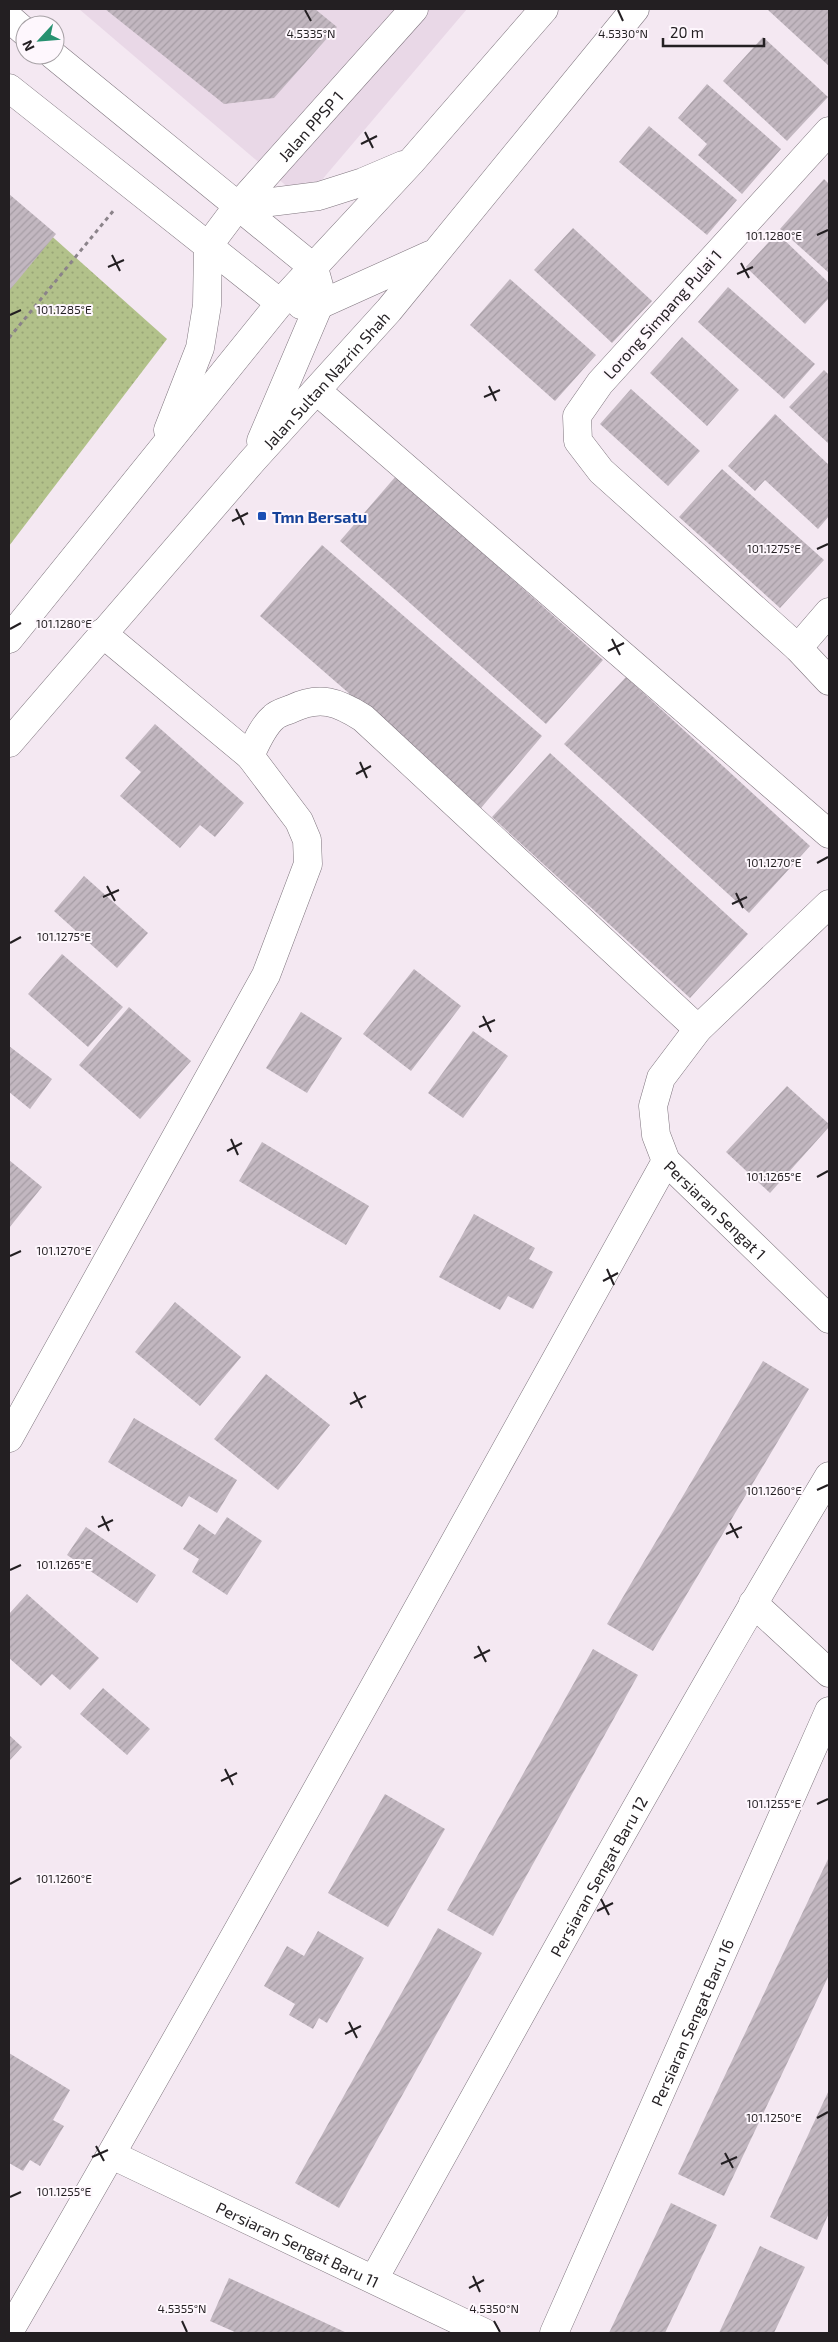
<svg xmlns="http://www.w3.org/2000/svg" width="838" height="2342" font-family="'Exo 2',sans-serif">
	<style>
		.built { fill: #e9d8e7 }
		.grass { fill: url(#grass-dots) }
		.building { fill: url(#building-hatch) }
		.lines { fill: none; stroke-linecap: round; stroke-linejoin: round }
		.minor-casing { stroke: #7f757e; stroke-width: 29 }
		.trunk-casing { stroke: #7f757e; stroke-width: 29 }
		.path { stroke: #8b838a; stroke-width: 3; stroke-dasharray: 4 4; stroke-linecap: butt }
		.minor { stroke: #fff; stroke-width: 28 }
		.trunk { stroke: #fff; stroke-width: 28 }
		.ticks { fill: none; stroke: #231f22; stroke-width: 2 }
		.transit-dot { fill: #1a4fb4; stroke: #fef7fd; stroke-width: 2 }
		.labels { text-anchor: middle; dominant-baseline: central; stroke-width: 4; stroke-linejoin: round; paint-order: stroke }
		.street-label { font-size: 16px; fill: #231f22; stroke: #fef7fd }
		.transit-label { font-size: 16px; font-weight: bold; fill: #164399; stroke: #fef7fd; text-anchor: start }
		.ticks-label { font-size: 12px; text-anchor: middle; fill: #231f22; stroke: #fef7fd; stroke-width: 4; stroke-linejoin: round; paint-order: stroke }
	</style>
	<defs>
		<pattern id="grass-dots" width="8" height="8" patternUnits="userSpaceOnUse" patternTransform="scale(1.25)"><rect width="8" height="8" fill="#b2c18a"/><path d="M2 2h.1M6 6h.1" fill="none" stroke="#99a577" stroke-width="1.8" stroke-linecap="round"/></pattern>
		<pattern id="building-hatch" width="6" height="6" patternUnits="userSpaceOnUse" patternTransform="scale(1.25)"><rect width="6" height="6" fill="#c2b7c0"/><path d="M-1 1l2-2M0 6l6-6M5 7l2-2" fill="none" stroke="#a69da5"/></pattern>
	</defs>
	<rect width="100%" height="100%" fill="#f4e8f2"/>
	<path class="built" d="M79,9H467L304,201Z"/>
	<path class="grass" d="M9,198L167,339L9,546Z"/>
	<g class="building">
		<path d="M105,9H315L337,27L274,98L224,104Z"/>
		<path d="M769,9H829V66L768,10Z"/>
		<path d="M763,37L828,97L787,141L723,81Z"/>
		<path d="M707,84L781,149L742,194L698,155L707,144L678,118Z"/>
		<path d="M649,126L737,200L707,235L619,162Z"/>
		<path d="M824,179L829,184V273L780,229Z"/>
		<path d="M9,194L56,234L9,291Z"/>
		<path d="M573,228L652,301L612,343L534,270Z"/>
		<path d="M777,233L829,283V298L805,324L746,267Z"/>
		<path d="M510,279L596,355L555,401L470,325Z"/>
		<path d="M728,287L815,364L784,399L698,322Z"/>
		<path d="M682,337L739,390L707,426L650,373Z"/>
		<path d="M824,370L829,375V444L789,407Z"/>
		<path d="M631,389L700,451L668,486L600,424Z"/>
		<path d="M775,414L829,465V516L818,529L765,480L755,491L728,466Z"/>
		<path d="M722,469L824,560L780,608L679,517Z"/>
		<path d="M396,476L603,660L546,724L340,541Z"/>
		<path d="M322,545L542,736L481,808L260,616Z"/>
		<path d="M626,677L810,846L749,913L564,744Z"/>
		<path d="M155,724L244,803L215,837L200,825L180,848L120,796L141,772L125,758Z"/>
		<path d="M550,753L748,934L690,998L492,817Z"/>
		<path d="M84,876L148,933L117,968L54,911Z"/>
		<path d="M62,954L123,1007L88,1047L28,994Z"/>
		<path d="M414,969L461,1006L411,1071L363,1034Z"/>
		<path d="M129,1007L191,1061L140,1119L79,1065Z"/>
		<path d="M301,1012L342,1038L307,1093L266,1068Z"/>
		<path d="M473,1031L508,1056L463,1118L428,1093Z"/>
		<path d="M9,1046L52,1079L30,1109L9,1092Z"/>
		<path d="M787,1086L829,1124V1127L770,1193L726,1152Z"/>
		<path d="M262,1142L369,1206L346,1245L239,1181Z"/>
		<path d="M9,1160L42,1187L9,1228Z"/>
		<path d="M474,1214L535,1248L529,1259L553,1272L533,1309L508,1296L500,1310L439,1277Z"/>
		<path d="M175,1302L241,1357L200,1406L135,1352Z"/>
		<path d="M763,1361L809,1389L653,1651L607,1624Z"/>
		<path d="M266,1374L330,1425L278,1490L214,1439Z"/>
		<path d="M134,1418L237,1480L217,1513L189,1496L182,1507L108,1462Z"/>
		<path d="M227,1517L262,1541L227,1595L192,1572L199,1559L183,1549L199,1524L215,1535Z"/>
		<path d="M86,1527L156,1575L137,1603L67,1555Z"/>
		<path d="M27,1594L99,1658L70,1690L52,1674L41,1686L9,1658V1614Z"/>
		<path d="M593,1649L638,1675L493,1936L447,1910Z"/>
		<path d="M103,1688L150,1729L127,1755L80,1714Z"/>
		<path d="M9,1735L22,1747L9,1761Z"/>
		<path d="M385,1794L445,1829L388,1927L328,1893Z"/>
		<path d="M829,1857V1975L724,2196L678,2174Z"/>
		<path d="M438,1928L482,1953L339,2208L295,2183Z"/>
		<path d="M318,1931L364,1958L327,2023L319,2018L313,2029L289,2015L295,2004L264,1986L287,1946L304,1956Z"/>
		<path d="M9,2053L70,2090L53,2120L64,2126L40,2166L30,2160L23,2171L9,2163Z"/>
		<path d="M829,2090V2213L817,2240L770,2217Z"/>
		<path d="M671,2203L717,2225L665,2333H609Z"/>
		<path d="M760,2246L805,2267L774,2333H719Z"/>
		<path d="M229,2278L347,2333H237L210,2321Z"/>
	</g>
	<g class="lines">
		<g class="minor-casing">
			<g id="minor">
				<path d="M9,18L25,32"/>
				<path d="M53,55L314,268"/>
				<path d="M9,88L280,303"/>
				<path d="M829,131L600,383L577,416L578,441L601,471L798,648L829,681"/>
				<path id="s1" d="M208,246L238,206L414,9"/>
				<path d="M317,391L829,834"/>
				<path d="M798,648L829,612"/>
				<path d="M250,756C256,743 263,726 274,717C278,713 286,711 291,709C320,695 338,702 363,718L698,1029"/>
				<path id="s2" d="M829,904L698,1029L661,1078L653,1106L656,1135L666,1161L829,1319"/>
				<path d="M9,1438L266,975L308,864L307,840L299,821L250,756L102,633"/>
				<path d="M753,1603L829,1673"/>
				<path id="s3" d="M112,2155L485,2333"/>
				<path id="s4" d="M374,2279C523,2010 671,1740 829,1476"/>
				<path d="M9,2332C233,1945 449,1552 666,1161"/>
				<path id="s5" d="M554,2333L829,1711"/>
			</g>
		</g>
		<g class="trunk-casing">
			<g id="trunk">
				<path d="M238,206L319,196L363,182L403,165"/>
				<path d="M301,305H319L430,255"/>
				<path d="M168,430L200,348L207,305L208,246"/>
				<path d="M261,441L319,305V286L314,268"/>
				<path d="M9,639L280,303L411,162L544,9"/>
				<path id="s6" d="M9,743L253,460L389,310L635,9"/>
			</g>
		</g>
		<path class="path" d="M9,338L114,210"/>
		<use href="#minor" class="minor"/>
		<use href="#trunk" class="trunk"/>
	</g>
	<path class="ticks" d="M305,10L311,21M618,10L623,21M365,132L373,148M361,144L377,136M817,235L828,230M112,255L120,271M741,263L749,278M108,267L124,260M737,274L753,267M10,315L21,310M489,386L496,401M484,397L500,390M236,509L244,525M232,521L248,513M817,549L828,544M10,629L21,623M612,639L620,655M608,651L624,643M360,762L367,778M356,774L371,766M817,863L828,857M107,886L115,901M736,893L743,908M103,897L119,890M732,904L747,897M10,943L21,937M483,1016L491,1032M479,1027L495,1020M231,1139L238,1155M227,1151L242,1143M817,1177L828,1171M10,1256L21,1251M607,1269L614,1285M603,1281L618,1273M354,1392L362,1408M350,1404L366,1396M817,1490L828,1485M102,1516L109,1531M730,1523L738,1538M98,1527L113,1520M726,1534L742,1527M10,1570L21,1565M478,1646L486,1662M474,1658L490,1650M225,1769L233,1785M221,1781L237,1773M817,1804L828,1799M10,1884L21,1878M601,1899L609,1915M597,1911L613,1903M349,2022L357,2038M345,2034L361,2026M817,2118L828,2112M96,2146L104,2161M725,2153L733,2168M92,2157L108,2150M721,2164L737,2157M10,2197L21,2192M473,2276L480,2292M469,2288L484,2280M182,2321L187,2332M494,2321L500,2332"/>
	<rect class="transit-dot" x="257" y="511" width="10" height="10" rx="2.5"/>
	<g class="labels">
		<g class="street-label">
			<text stroke="none"><textPath href="#s1" startOffset="158">Jalan PPSP 1</textPath></text>
			<text transform="translate(662 314) rotate(-48)">Lorong Simpang Pulai 1</text>
			<text stroke="none"><textPath href="#s6" startOffset="482">Jalan Sultan Nazrin Shah</textPath></text>
			<text stroke="none"><textPath href="#s2" startOffset="398">Persiaran Sengat 1</textPath></text>
			<text stroke="none"><textPath href="#s4" startOffset="461">Persiaran Sengat Baru 12</textPath></text>
			<text stroke="none"><textPath href="#s5" startOffset="340">Persiaran Sengat Baru 16</textPath></text>
			<text stroke="none"><textPath href="#s3" startOffset="206">Persiaran Sengat Baru 11</textPath></text>
		</g>
		<g class="transit-label">
			<text x="272" y="516">Tmn Bersatu</text>
		</g>
	</g>
	<g class="ticks-label">
		<text x="311" y="38">4.5335°N</text>
		<text x="623" y="38">4.5330°N</text>
		<text x="774" y="240">101.1280°E</text>
		<text x="64" y="314">101.1285°E</text>
		<text x="774" y="553">101.1275°E</text>
		<text x="64" y="628">101.1280°E</text>
		<text x="774" y="867">101.1270°E</text>
		<text x="64" y="941">101.1275°E</text>
		<text x="774" y="1181">101.1265°E</text>
		<text x="64" y="1255">101.1270°E</text>
		<text x="774" y="1495">101.1260°E</text>
		<text x="64" y="1569">101.1265°E</text>
		<text x="774" y="1808">101.1255°E</text>
		<text x="64" y="1883">101.1260°E</text>
		<text x="774" y="2122">101.1250°E</text>
		<text x="64" y="2196">101.1255°E</text>
		<text x="182" y="2313">4.5355°N</text>
		<text x="494" y="2313">4.5350°N</text>
	</g>
	<rect width="838" height="2342" fill="none" stroke="#231f22" stroke-width="20"/>
	<g transform="translate(40 40) rotate(244)"><circle r="24" fill="#fef7fd" stroke="#a6a1a5"/>
	<path d="M0-4L9 19L0 12L-9 19Z" fill="#279170"/>
	<text y="-8" font-size="14" font-weight="bold" text-anchor="middle" fill="#231f22">N</text>
	</g>
	<path d="M663 38v8h101v-8" fill="none" stroke="#231f22" stroke-width="2.5"/>
	<text x="670" y="38" font-size="15" fill="#231f22" stroke="#fef7fd" stroke-width="4" paint-order="stroke">20 m</text>
</svg>
